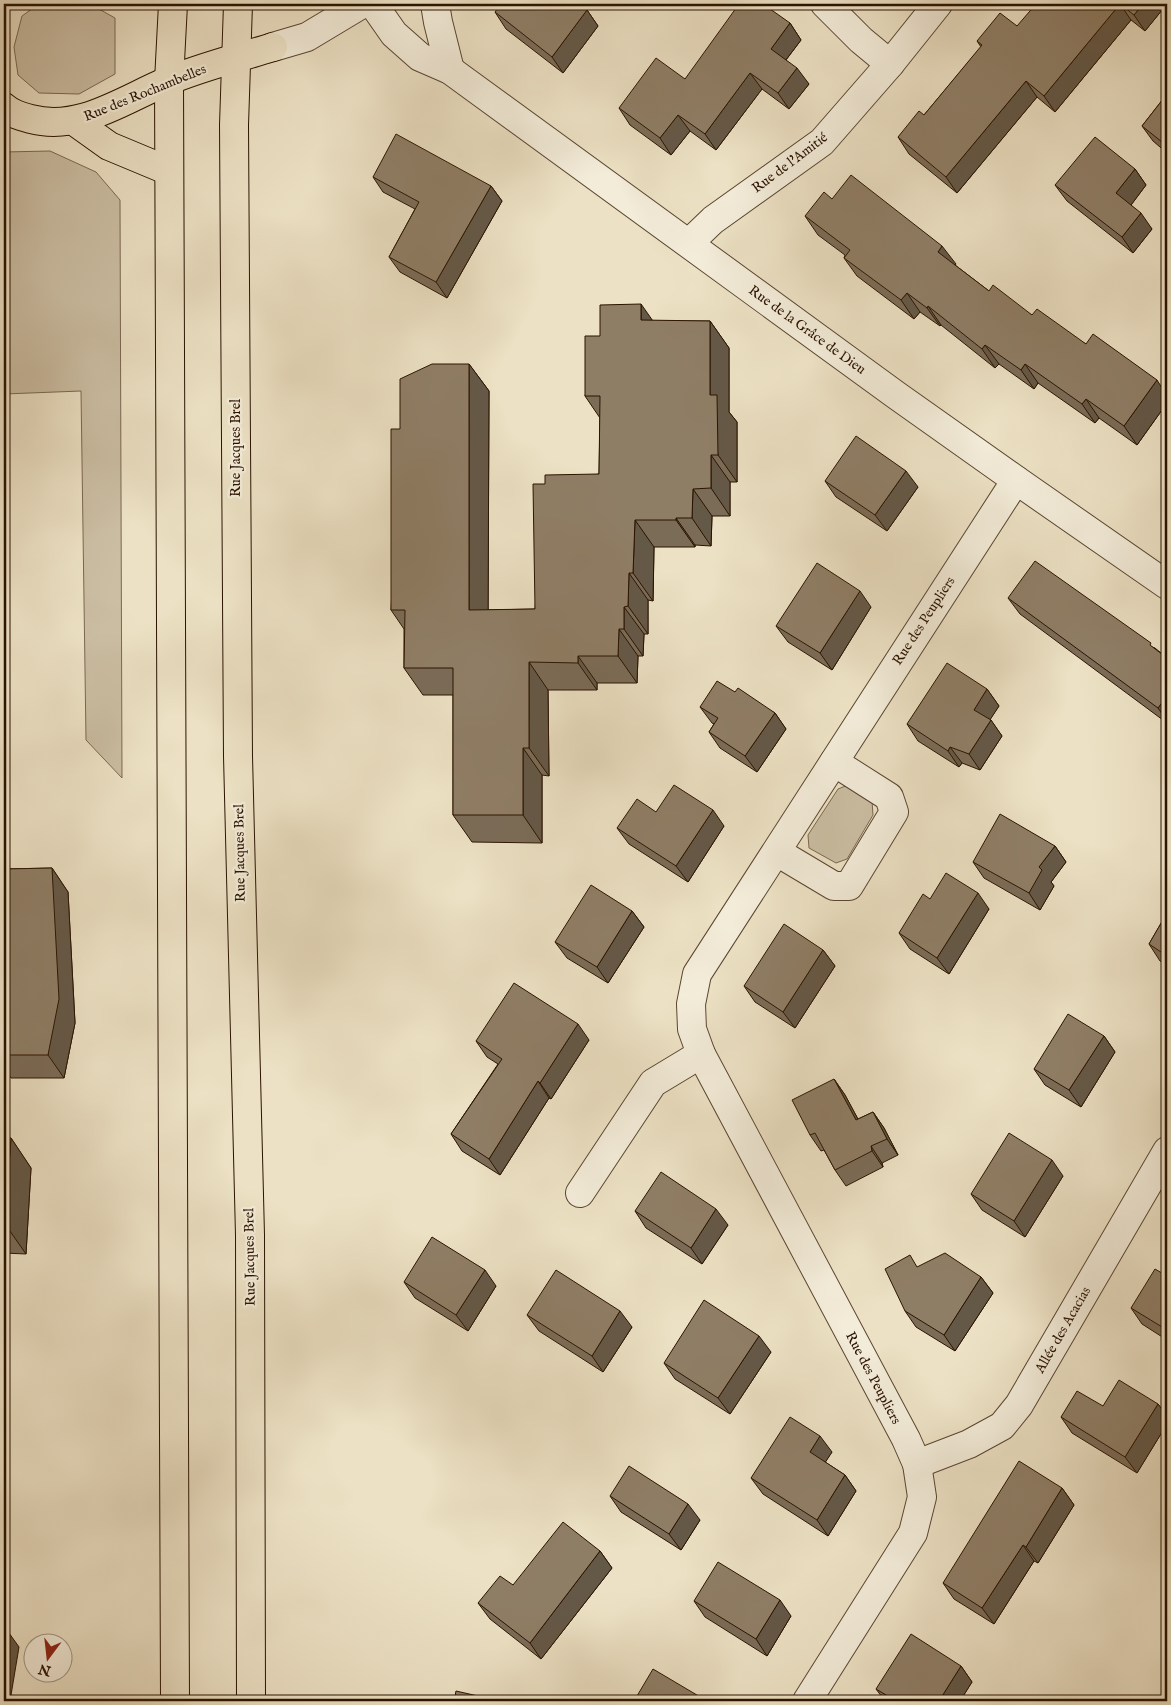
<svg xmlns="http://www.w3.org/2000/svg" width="1171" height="1705" font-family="'IM FELL English',serif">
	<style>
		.green { fill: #cbbea3; stroke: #7a6852 }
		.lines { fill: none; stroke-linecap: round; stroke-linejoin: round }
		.minor-casing { stroke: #5a4631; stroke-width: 30 }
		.major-casing { stroke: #2a1300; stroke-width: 30 }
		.minor { stroke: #f3ecd9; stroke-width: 28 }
		.major { stroke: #ece1c4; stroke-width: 28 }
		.wall { fill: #7b6c58; stroke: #2a1300 }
		.shaded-wall { fill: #645847; stroke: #2a1300 }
		.building { fill: #8f7e66; stroke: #2a1300 }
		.labels { text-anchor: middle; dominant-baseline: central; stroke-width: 4.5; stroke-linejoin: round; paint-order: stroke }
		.street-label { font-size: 14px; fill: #2a1300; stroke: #f3ecd9 }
	</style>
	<rect width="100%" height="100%" fill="#ece1c4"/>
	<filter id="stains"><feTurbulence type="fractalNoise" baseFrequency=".004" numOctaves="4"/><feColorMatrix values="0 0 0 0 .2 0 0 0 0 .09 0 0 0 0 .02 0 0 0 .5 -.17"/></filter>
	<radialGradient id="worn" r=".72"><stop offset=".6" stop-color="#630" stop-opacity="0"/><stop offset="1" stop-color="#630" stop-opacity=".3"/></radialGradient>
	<g class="green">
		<path d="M39,4H90L115,18V74L79,94L39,93L18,75L14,47L22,16Z"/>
		<path d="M50,151L96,172L120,200L122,778L86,740L81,391L4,394V152Z"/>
		<path d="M848,785L872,801L873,815L847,859L836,863L809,848L808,835L838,789Z"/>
	</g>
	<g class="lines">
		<g class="minor-casing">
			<g id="minor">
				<path d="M373,4L394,34L420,57L450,70L896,395L1016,480L1167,585"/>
				<path d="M435,4L438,22L450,70"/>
				<path d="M825,4L861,40L890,64"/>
				<path d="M273,47L307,37L362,4"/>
				<path d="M689,243L713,220L822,142L890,64L938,4"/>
				<path d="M777,852L834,886H849L894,812L889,797L834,762"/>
				<path d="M580,1193L653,1083L701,1054"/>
				<path d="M917,1464L969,1444L1002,1426L1019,1405L1167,1151"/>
				<path d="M807,1701L913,1533L922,1497L917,1464L906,1439L701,1054L692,1029L691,1004L697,974L1016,480"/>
			</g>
		</g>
		<g class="major-casing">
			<g id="major">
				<path d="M173,4L169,81L175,1701"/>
				<path d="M238,4L234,125L238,756L250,1235L251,1701"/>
				<path d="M4,107C12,114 20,116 31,119C80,132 124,99 168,81C201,67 238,58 273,47"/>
				<path d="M74,121L109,146L169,171"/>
			</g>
		</g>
		<use href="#minor" class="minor"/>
		<use href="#major" class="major"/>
	</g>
	<g class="wall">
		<path d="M1062,4H1167L1145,31L1131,20L1055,112L1037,97L957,193L909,154L898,137L924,115L981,47L977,41L1017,26L1059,8Z"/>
		<path d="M587,10L598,26L563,73L506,29L495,12Z"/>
		<path d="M790,23L801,40L786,60L809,84L789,109L762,89L716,150L690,131L671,155L630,125L619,108L685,79Z"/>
		<path d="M1167,94V153L1153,141L1142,126Z"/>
		<path d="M1135,169L1146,185L1131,205L1152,229L1133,253L1067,201L1055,185Z"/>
		<path d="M373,177L491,186L502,201L447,298L400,272L389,257L415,209L383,192Z"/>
		<path d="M832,199L956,264L955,265L989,291L1032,315L1086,344L1167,396V403L1137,445L1099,418L1095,423L1038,383L1034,389L999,364L995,368L941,325L940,326L920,312L914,319L857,276L844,258L845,255L818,235L805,216Z"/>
		<path d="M653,321H710L729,348V412L737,422V482H730V516H712L711,546L695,545V547H654L653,601L648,600V634H644L643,656H638L637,683H597V690H548L549,776L542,775V843L472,842L453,815V695H423L404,668V629L391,610L400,429L469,364L489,391L488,610L535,609L545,484L599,474L600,418L585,396L600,336Z"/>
		<path d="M825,481L918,487L887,531L836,497Z"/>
		<path d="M1008,598L1155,648L1167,658V723L1020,614Z"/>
		<path d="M871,607L832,670L788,642L776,626Z"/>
		<path d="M4,618L9,625V697L4,698Z"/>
		<path d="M987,689L999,706L990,719L1002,736L980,770L962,763L959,767L918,741L907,724Z"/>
		<path d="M735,692L775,713L786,729L757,772L720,748L709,732L714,724L712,723L700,707Z"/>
		<path d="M724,826L688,882L629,844L617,828Z"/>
		<path d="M1055,846L1066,862L1051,882L1054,886L1040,910L984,878L973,862Z"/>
		<path d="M52,868L68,892L75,1023L64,1078H11L4,1068V869Z"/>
		<path d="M930,899L989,909L949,974L910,949L899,933Z"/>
		<path d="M632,911L644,927L608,983L567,958L555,942Z"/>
		<path d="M1167,913V965L1160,961L1149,944Z"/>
		<path d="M823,950L835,966L795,1028L755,1002L744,986Z"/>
		<path d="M1104,1036L1115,1052L1081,1107L1045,1085L1034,1069Z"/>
		<path d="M589,1040L551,1099L549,1098L500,1175L462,1151L451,1134L498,1064L487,1057L476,1041Z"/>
		<path d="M834,1079L845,1095L858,1119L873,1112L884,1128L898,1155L882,1163L883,1167L846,1186L835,1170L824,1150L821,1151L810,1135Z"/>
		<path d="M4,1138H11L31,1168L26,1254L4,1253Z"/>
		<path d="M1063,1176L1025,1237L982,1210L971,1194Z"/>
		<path d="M635,1211L728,1225L702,1264L646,1228Z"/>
		<path d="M918,1267L981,1277L993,1293L955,1351L916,1327L905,1311Z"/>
		<path d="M1167,1276V1340L1142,1324L1131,1308Z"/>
		<path d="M404,1282L496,1286L468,1331L415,1298Z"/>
		<path d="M527,1315L632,1327L603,1372L539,1331Z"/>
		<path d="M771,1352L730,1414L675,1379L664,1363Z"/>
		<path d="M1158,1404L1167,1416V1424L1137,1473L1072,1433L1061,1417L1103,1406Z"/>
		<path d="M832,1452L825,1462L845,1475L856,1491L828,1536L763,1494L751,1478Z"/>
		<path d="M1062,1488L1074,1505L1038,1563L1034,1561L994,1624L954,1599L943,1583Z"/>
		<path d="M610,1496L700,1520L681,1550L621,1512Z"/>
		<path d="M600,1551L612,1568L541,1659L490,1619L478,1603L513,1585Z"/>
		<path d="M694,1601L791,1616L767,1656L705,1617Z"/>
		<path d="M961,1666L972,1682L960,1701H885L876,1689Z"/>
	</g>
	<g class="shaded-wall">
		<path d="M1120,4L1131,20L1055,112L1044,96Z"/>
		<path d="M1143,4H1167L1145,31L1134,15Z"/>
		<path d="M587,10L598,26L563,73L552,57Z"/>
		<path d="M790,23L801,40L782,65L771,49Z"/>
		<path d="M797,68L809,84L789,109L778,93Z"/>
		<path d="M750,73L762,89L716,150L705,134Z"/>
		<path d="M1026,81L1037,97L957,193L946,177Z"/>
		<path d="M678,115L690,131L671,155L660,138Z"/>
		<path d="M1135,169L1146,185L1128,209L1116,193Z"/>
		<path d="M491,186L502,201L447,298L436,282Z"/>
		<path d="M1141,213L1152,229L1133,253L1122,237Z"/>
		<path d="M942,246L956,264L951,271L938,252Z"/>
		<path d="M907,293L920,312L914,319L901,300Z"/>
		<path d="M641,304L660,331L641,320Z"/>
		<path d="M928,306L941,325L940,326L927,308Z"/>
		<path d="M710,321L729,348V412L737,422V482L718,455L710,395Z"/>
		<path d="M985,345L999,364L995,368L982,349Z"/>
		<path d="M469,364L489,391L488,638L469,610Z"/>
		<path d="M1025,364L1038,383L1034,389L1021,370Z"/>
		<path d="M1157,380L1167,396V403L1137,445L1124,426Z"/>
		<path d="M1086,399L1099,418L1095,423L1082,404Z"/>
		<path d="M711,455L730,482V516L711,488Z"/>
		<path d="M906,471L918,487L887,531L875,515Z"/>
		<path d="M693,489L712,516L711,546L692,518Z"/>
		<path d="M676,518L695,545V547L676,520Z"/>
		<path d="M635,520L654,547L653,601L633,573Z"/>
		<path d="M629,573L648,600V634L628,606Z"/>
		<path d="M860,591L871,607L832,670L820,653Z"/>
		<path d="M624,607L644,634L643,656L624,629Z"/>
		<path d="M4,618L9,625V697L4,690Z"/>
		<path d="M619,629L638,656L637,683L618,656Z"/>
		<path d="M578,656L597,683V690L578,663Z"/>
		<path d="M529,662L548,690L549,776L529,748Z"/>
		<path d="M987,689L999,706L986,726L974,710Z"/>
		<path d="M1167,696V721L1158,708Z"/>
		<path d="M775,713L786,729L757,772L745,756Z"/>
		<path d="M991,720L1002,736L980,770L969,754Z"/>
		<path d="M950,747L962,763L959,767L948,751Z"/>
		<path d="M523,748L542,775V843L523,815Z"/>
		<path d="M713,810L724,826L688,882L676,866Z"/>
		<path d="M1055,846L1066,862L1051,882L1054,886L1040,910L1029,893L1039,867Z"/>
		<path d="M52,868L68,892L75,1023L64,1078L48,1055Z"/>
		<path d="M978,893L989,909L949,974L937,958Z"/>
		<path d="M632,911L644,927L608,983L597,967Z"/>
		<path d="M823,950L835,966L795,1028L783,1012Z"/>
		<path d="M578,1024L589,1040L551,1099L540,1083Z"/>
		<path d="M1104,1036L1115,1052L1081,1107L1069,1090Z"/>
		<path d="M834,1079L845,1095L867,1136L856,1120Z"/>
		<path d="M538,1081L549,1098L500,1175L489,1159Z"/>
		<path d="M873,1112L884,1128L898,1155L887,1139Z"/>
		<path d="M11,1138L31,1168L26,1254L5,1224Z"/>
		<path d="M871,1146L882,1163L883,1167L872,1151Z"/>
		<path d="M1052,1160L1063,1176L1025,1237L1014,1221Z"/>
		<path d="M716,1209L728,1225L702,1264L691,1248Z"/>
		<path d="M485,1270L496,1286L468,1331L456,1315Z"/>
		<path d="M981,1277L993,1293L955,1351L944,1335Z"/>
		<path d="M620,1311L632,1327L603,1372L592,1356Z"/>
		<path d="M759,1336L771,1352L730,1414L718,1398Z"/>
		<path d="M1158,1404L1167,1416V1424L1137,1473L1125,1457Z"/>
		<path d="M820,1436L832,1452L821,1469L810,1452Z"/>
		<path d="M845,1475L856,1491L828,1536L817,1520Z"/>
		<path d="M1062,1488L1074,1505L1038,1563L1026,1547Z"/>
		<path d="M688,1504L700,1520L681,1550L669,1534Z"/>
		<path d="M1023,1545L1034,1561L994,1624L982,1608Z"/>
		<path d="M600,1551L612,1568L541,1659L530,1643Z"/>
		<path d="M780,1600L791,1616L767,1656L756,1639Z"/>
		<path d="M4,1626L19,1647L10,1701H4Z"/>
		<path d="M961,1666L972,1682L960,1701H939Z"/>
	</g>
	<g class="building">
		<path d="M501,4H579L587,10L552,57L495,12Z"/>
		<path d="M739,4H763L790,23L771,49L797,68L778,93L750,73L705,134L678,115L660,138L619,108L656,58L685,79Z"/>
		<path d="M1036,4H1054L1059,8L1062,4H1143L1134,15L1120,4L1044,96L1026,81L946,177L898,137L919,111L924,115L982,45L977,41L1000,13L1017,26Z"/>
		<path d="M1167,94V146L1142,126Z"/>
		<path d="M396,134L491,186L436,282L389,257L419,202L373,177Z"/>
		<path d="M1095,137L1135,169L1116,193L1141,213L1122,237L1055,185Z"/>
		<path d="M851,175L942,246L938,252L989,291L993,285L1032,315L1037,309L1086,344L1093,334L1157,380L1124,426L1086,399L1082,404L1025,364L1021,370L985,345L982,349L928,306L927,308L907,293L901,300L844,258L850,250L805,216L824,192L832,199Z"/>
		<path d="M641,304V320L710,321V395H717L718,455H711V488L693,489L692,518H676V520H635L633,573H629L628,606L624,607V629H619L618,656H578V663L529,662V748H523V815H453V668H404L405,610H391V429H400V379L432,364H469V610L535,609L533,484H545V475L599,474L600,396H585V336H600V305Z"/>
		<path d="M856,436L906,471L875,515L825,481Z"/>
		<path d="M1035,561L1151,643L1150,645L1167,658V696L1158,708L1008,598Z"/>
		<path d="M817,563L860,591L820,653L776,626Z"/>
		<path d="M947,663L987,689L974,710L991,720L969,754L950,747L948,751L907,724Z"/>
		<path d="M717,681L735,692L738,688L775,713L745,756L709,732L718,718L700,707Z"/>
		<path d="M674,785L713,810L676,866L617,828L637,799L656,812Z"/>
		<path d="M1000,814L1055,846L1039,867L1042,870L1029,893L973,862Z"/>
		<path d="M52,868L59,999L48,1055H4V869Z"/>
		<path d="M946,873L978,893L937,958L899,933L923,894L930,899Z"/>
		<path d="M591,885L632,911L597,967L555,942Z"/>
		<path d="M1167,913V956L1149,944Z"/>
		<path d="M784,924L823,950L783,1012L744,986Z"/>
		<path d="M514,983L578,1024L540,1083L538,1081L489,1159L451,1134L502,1059L476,1041Z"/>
		<path d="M1068,1014L1104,1036L1069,1090L1034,1069Z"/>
		<path d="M834,1079L856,1120L873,1112L887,1139L871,1146L872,1151L835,1170L815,1133L810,1135L792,1100Z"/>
		<path d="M1009,1133L1052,1160L1014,1221L971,1194Z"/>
		<path d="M4,1138H11L5,1224H4Z"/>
		<path d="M661,1172L716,1209L691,1248L635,1211Z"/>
		<path d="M432,1237L485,1270L456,1315L404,1282Z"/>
		<path d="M945,1253L981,1277L944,1335L905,1311L885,1269L910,1255L917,1267Z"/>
		<path d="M1155,1269L1167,1276V1330L1131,1308Z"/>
		<path d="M556,1270L620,1311L592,1356L527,1315Z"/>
		<path d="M704,1300L759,1336L718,1398L664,1363Z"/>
		<path d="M1119,1380L1158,1404L1125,1457L1061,1417L1077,1391L1103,1406Z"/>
		<path d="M790,1417L820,1436L810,1452L845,1475L817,1520L751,1478Z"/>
		<path d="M1019,1461L1062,1488L1026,1547L1023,1545L982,1608L943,1583Z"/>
		<path d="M629,1466L688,1504L669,1534L610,1496Z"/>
		<path d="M563,1522L600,1551L530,1643L478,1603L500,1576L513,1585Z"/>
		<path d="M718,1562L780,1600L756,1639L694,1601Z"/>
		<path d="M911,1634L961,1666L939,1701H896L876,1689Z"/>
		<path d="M653,1669L707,1701H634Z"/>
		<path d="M456,1691L500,1701H454Z"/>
	</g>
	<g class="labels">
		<g class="street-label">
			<text transform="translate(145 93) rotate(-22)">Rue des Rochambelles</text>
			<text transform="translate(790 163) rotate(-37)">Rue de l'Amitié</text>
			<text transform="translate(807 330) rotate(36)">Rue de la Grâce de Dieu</text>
			<text transform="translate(236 448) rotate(-90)">Rue Jacques Brel</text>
			<text transform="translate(924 621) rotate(-57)">Rue des Peupliers</text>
			<text transform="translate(240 853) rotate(-91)">Rue Jacques Brel</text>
			<text transform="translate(250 1257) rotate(-91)">Rue Jacques Brel</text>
			<text transform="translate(1063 1330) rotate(-60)">Allée des Acacias</text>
			<text transform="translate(873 1378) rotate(62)">Rue des Peupliers</text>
		</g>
	</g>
	<rect width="1171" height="1705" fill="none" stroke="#ece1c4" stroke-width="20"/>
	<rect x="5" y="5" width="1161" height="1695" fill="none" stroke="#2a1300" stroke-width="2.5"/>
	<rect x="10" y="10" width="1151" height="1685" fill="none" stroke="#2a1300"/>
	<g transform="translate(48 1658) rotate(195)"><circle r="24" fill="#f3ecd9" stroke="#a39582"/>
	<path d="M0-4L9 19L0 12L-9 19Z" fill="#8f2418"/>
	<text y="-8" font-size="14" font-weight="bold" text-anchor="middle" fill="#2a1300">N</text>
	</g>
	<rect width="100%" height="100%" filter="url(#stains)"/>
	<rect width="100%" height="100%" fill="url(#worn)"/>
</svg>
